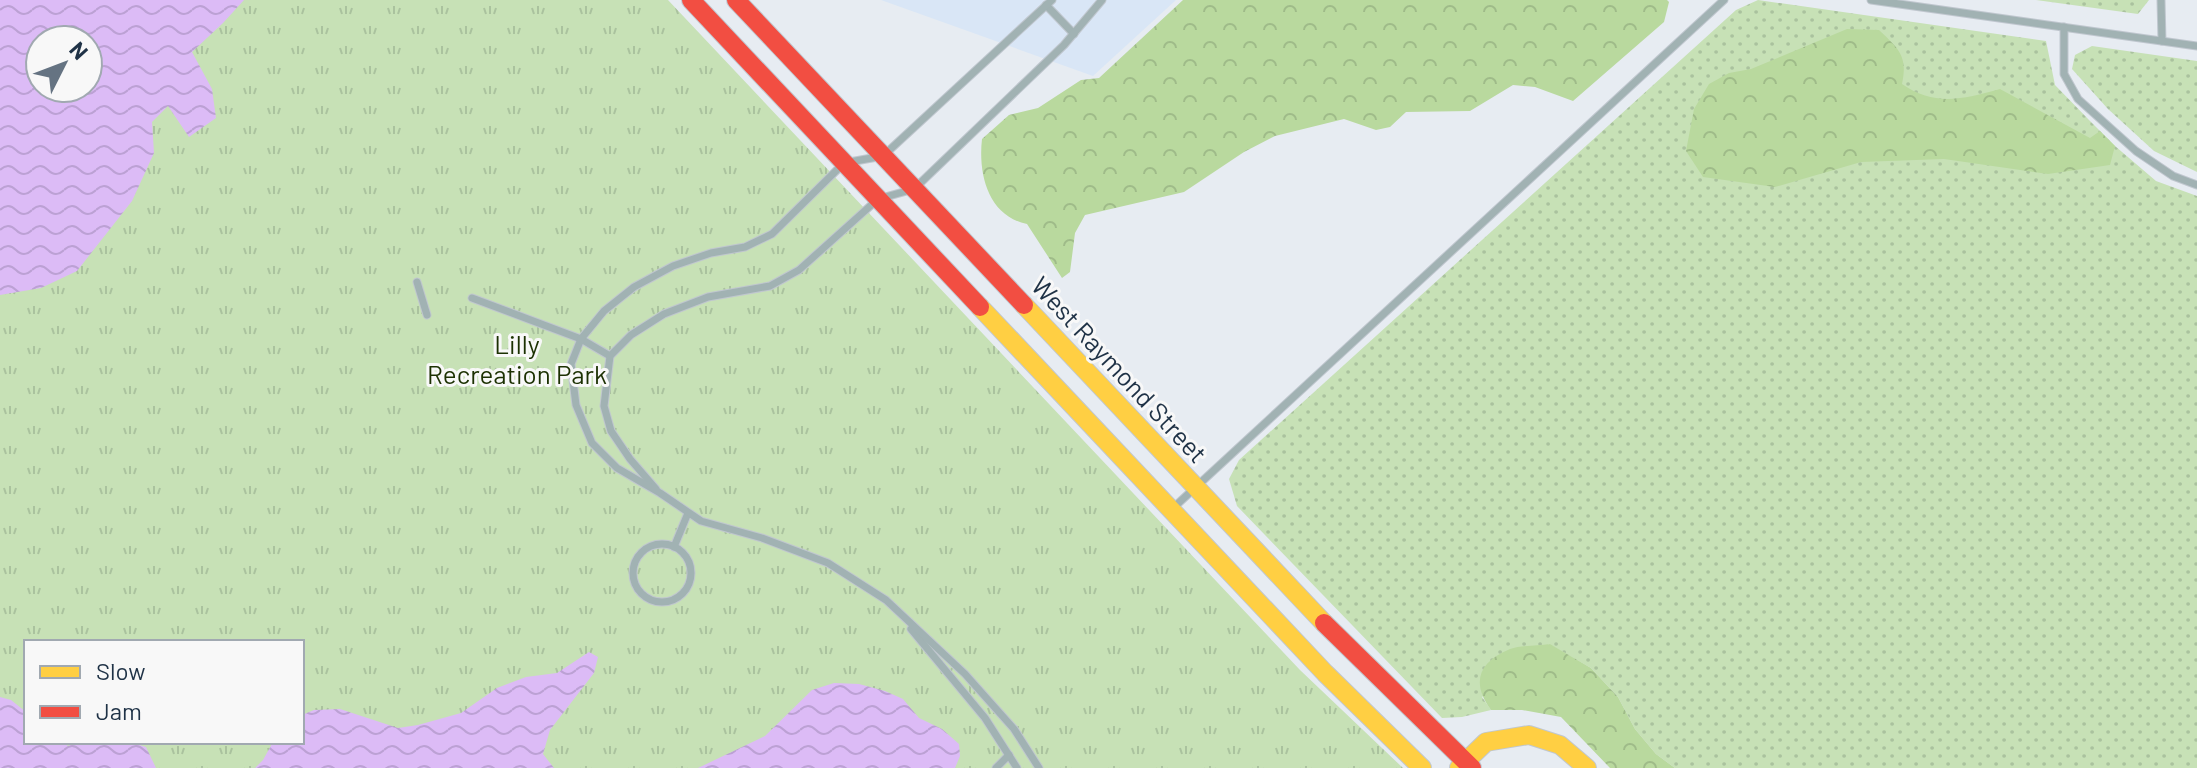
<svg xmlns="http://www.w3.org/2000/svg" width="2197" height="768" font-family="Barlow,sans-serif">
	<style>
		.built { fill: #d9e6f6 }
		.grass { fill: url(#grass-dots) }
		.forest { fill: url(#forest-crowns) }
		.park { fill: url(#park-tufts); fill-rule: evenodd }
		.water { fill: url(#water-waves); fill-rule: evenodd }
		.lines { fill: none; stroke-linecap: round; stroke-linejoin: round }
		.lane-casing { stroke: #c0c7cf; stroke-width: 9 }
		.slow-casing { stroke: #c0c7cf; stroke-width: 20 }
		.jam-casing { stroke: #c0c7cf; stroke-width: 20 }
		.lane { stroke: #a1b2b3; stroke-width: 7 }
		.slow { stroke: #ffcf43; stroke-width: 18 }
		.jam { stroke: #f24e42; stroke-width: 18 }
		.labels { text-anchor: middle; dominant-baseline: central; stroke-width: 6; stroke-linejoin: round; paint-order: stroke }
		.park-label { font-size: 26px; fill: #1c3102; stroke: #f8f8f8 }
		.street-label { font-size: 26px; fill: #1f3246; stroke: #f8f8f8 }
	</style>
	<defs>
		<pattern id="grass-dots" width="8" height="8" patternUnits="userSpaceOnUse" patternTransform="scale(2)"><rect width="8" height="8" fill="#c7e1b6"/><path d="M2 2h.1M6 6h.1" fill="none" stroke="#aac29e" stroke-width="1.8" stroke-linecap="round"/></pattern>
		<pattern id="forest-crowns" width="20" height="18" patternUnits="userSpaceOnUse" patternTransform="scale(2)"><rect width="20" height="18" fill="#b9d99e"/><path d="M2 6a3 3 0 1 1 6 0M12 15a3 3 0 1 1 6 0" fill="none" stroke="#9fbb89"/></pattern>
		<pattern id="park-tufts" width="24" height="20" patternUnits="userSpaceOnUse" patternTransform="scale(2)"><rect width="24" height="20" fill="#c7e1b6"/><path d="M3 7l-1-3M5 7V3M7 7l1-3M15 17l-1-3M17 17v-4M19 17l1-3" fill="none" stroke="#aac29e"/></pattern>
		<pattern id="water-waves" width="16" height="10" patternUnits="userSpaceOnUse" patternTransform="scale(2)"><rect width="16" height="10" fill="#dcbbf6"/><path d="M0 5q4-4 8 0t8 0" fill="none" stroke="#bca1d4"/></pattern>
	</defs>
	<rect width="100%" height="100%" fill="#e7ecf2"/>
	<path class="built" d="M881,0H1176L1093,76Z"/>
	<g class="grass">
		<path d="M1758,0L2046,41L2055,85L2089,120L2115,146L2156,181L2197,196V768H1675L1656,754L1635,729L1618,697L1591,668L1549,644L1482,697L1491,710L1462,717L1442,718L1237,506L1229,479L1239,460L1736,10Z"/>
		<path d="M2036,0H2149L2138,14Z"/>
		<path d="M2092,46L2197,61V172L2154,151L2108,109L2072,69L2075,55Z"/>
	</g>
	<g class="forest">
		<path d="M1183,0H1667L1669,2L1664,22L1573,101L1535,87L1513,85L1470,111L1406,112L1390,127L1376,130L1344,119L1275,136L1244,152L1184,192L1085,215L1075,233L1070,272L1062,278L1027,224C988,216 978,174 982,139L1009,115L1038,108L1081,80L1099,78Z"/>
		<path d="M1847,29L1879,30C1899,49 1908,56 1902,84C1935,107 1963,99 2000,89L2090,138L2100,131L2115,146L2110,165L2048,174L1944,159L1861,162L1775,187L1703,177L1686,151L1694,109L1709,84L1729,73L1751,69Z"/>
		<path d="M1550,644L1591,668L1618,697L1635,729L1656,754L1675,768H1610L1561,717L1522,710H1491C1471,683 1478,662 1510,649C1521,645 1538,646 1550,644Z"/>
	</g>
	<path class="park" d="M0,0H668L1300,670L1403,768H0ZM40,40H88V88H40ZM26,642H302V742H26Z"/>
	<g class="water">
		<path d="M0,0H244L223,23L192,52L212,89L216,118L189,137L168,106L152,122L154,153L132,201L77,271L41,288L0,295ZM88,40V88H40V40Z"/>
		<path d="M589,652L598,657L594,673L550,730L543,754L554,768H255L263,760L273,742H302V715L314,710L340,709L398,728L418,725L461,713L497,688L526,677L557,673Z"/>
		<path d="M834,683L859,684L885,691L903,699L919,718L942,729L959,744L960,756L955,768H698L765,736L812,690Z"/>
		<path d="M0,697L11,700L26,712V742H63L68,746C89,737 124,739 146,747L156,768H0Z"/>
	</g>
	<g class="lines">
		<g class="lane-casing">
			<g id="lane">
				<path d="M1871,0L2197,46"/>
				<path d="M2161,0L2162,41"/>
				<path d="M1046,5L1074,34"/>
				<path d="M2064,27V74L2078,99L2136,151L2173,176L2197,185"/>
				<path d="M417,282L427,315"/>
				<path d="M472,298L581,339L610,356"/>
				<path d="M656,489L630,459L611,431L604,406L610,356L631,335L664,314L708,297L770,286L799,270L878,199L914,189L1064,45L1102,0"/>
				<path d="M1172,509L1724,0"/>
				<circle cx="662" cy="573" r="29"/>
				<path d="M674,547L688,513"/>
				<path d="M911,629L985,718L1017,768"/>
				<path d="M996,768L1009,755"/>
				<path d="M1039,768L1014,729L965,674L886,600L828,563L762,538L701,521L660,493L617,468L592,443L576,405L571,364L581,339L604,311L634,287L673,266L711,253L745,247L772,234L844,163L883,156L1052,0"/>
			</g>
		</g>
		<g class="slow-casing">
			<g id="slow">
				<path d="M1024,305L1324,623"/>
				<path d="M980,307L1325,673L1422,768"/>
				<path d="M1459,768L1486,742L1529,735L1560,745L1587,768"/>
			</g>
		</g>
		<g class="jam-casing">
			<g id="jam">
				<path d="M691,0L980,307"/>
				<path d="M736,0L1024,305"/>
				<path d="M1324,623L1472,768"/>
			</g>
		</g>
		<use href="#lane" class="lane"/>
		<use href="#slow" class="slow"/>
		<use href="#jam" class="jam"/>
	</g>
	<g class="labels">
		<g class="park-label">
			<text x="517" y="343">Lilly<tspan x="517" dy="30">Recreation Park</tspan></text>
		</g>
		<g class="street-label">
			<text transform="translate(1120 369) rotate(47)">West Raymond Street</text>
		</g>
	</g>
	<rect x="24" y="640" width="280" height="104" fill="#f8f8f8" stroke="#a1a9b1" stroke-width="2"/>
	<rect x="40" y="666" width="40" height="12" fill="#ffcf43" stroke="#a1a9b1" stroke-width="2"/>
	<text x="96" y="680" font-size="24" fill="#1f3246">Slow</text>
	<rect x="40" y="706" width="40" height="12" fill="#f24e42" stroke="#a1a9b1" stroke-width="2"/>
	<text x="96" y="720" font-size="24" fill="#1f3246">Jam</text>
	<g transform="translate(64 64) rotate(48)"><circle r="38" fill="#f8f8f8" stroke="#a1a9b1" stroke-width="2"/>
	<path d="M0-6L14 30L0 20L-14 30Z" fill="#657382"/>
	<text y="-12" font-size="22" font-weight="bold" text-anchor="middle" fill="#1f3246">N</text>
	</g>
</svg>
